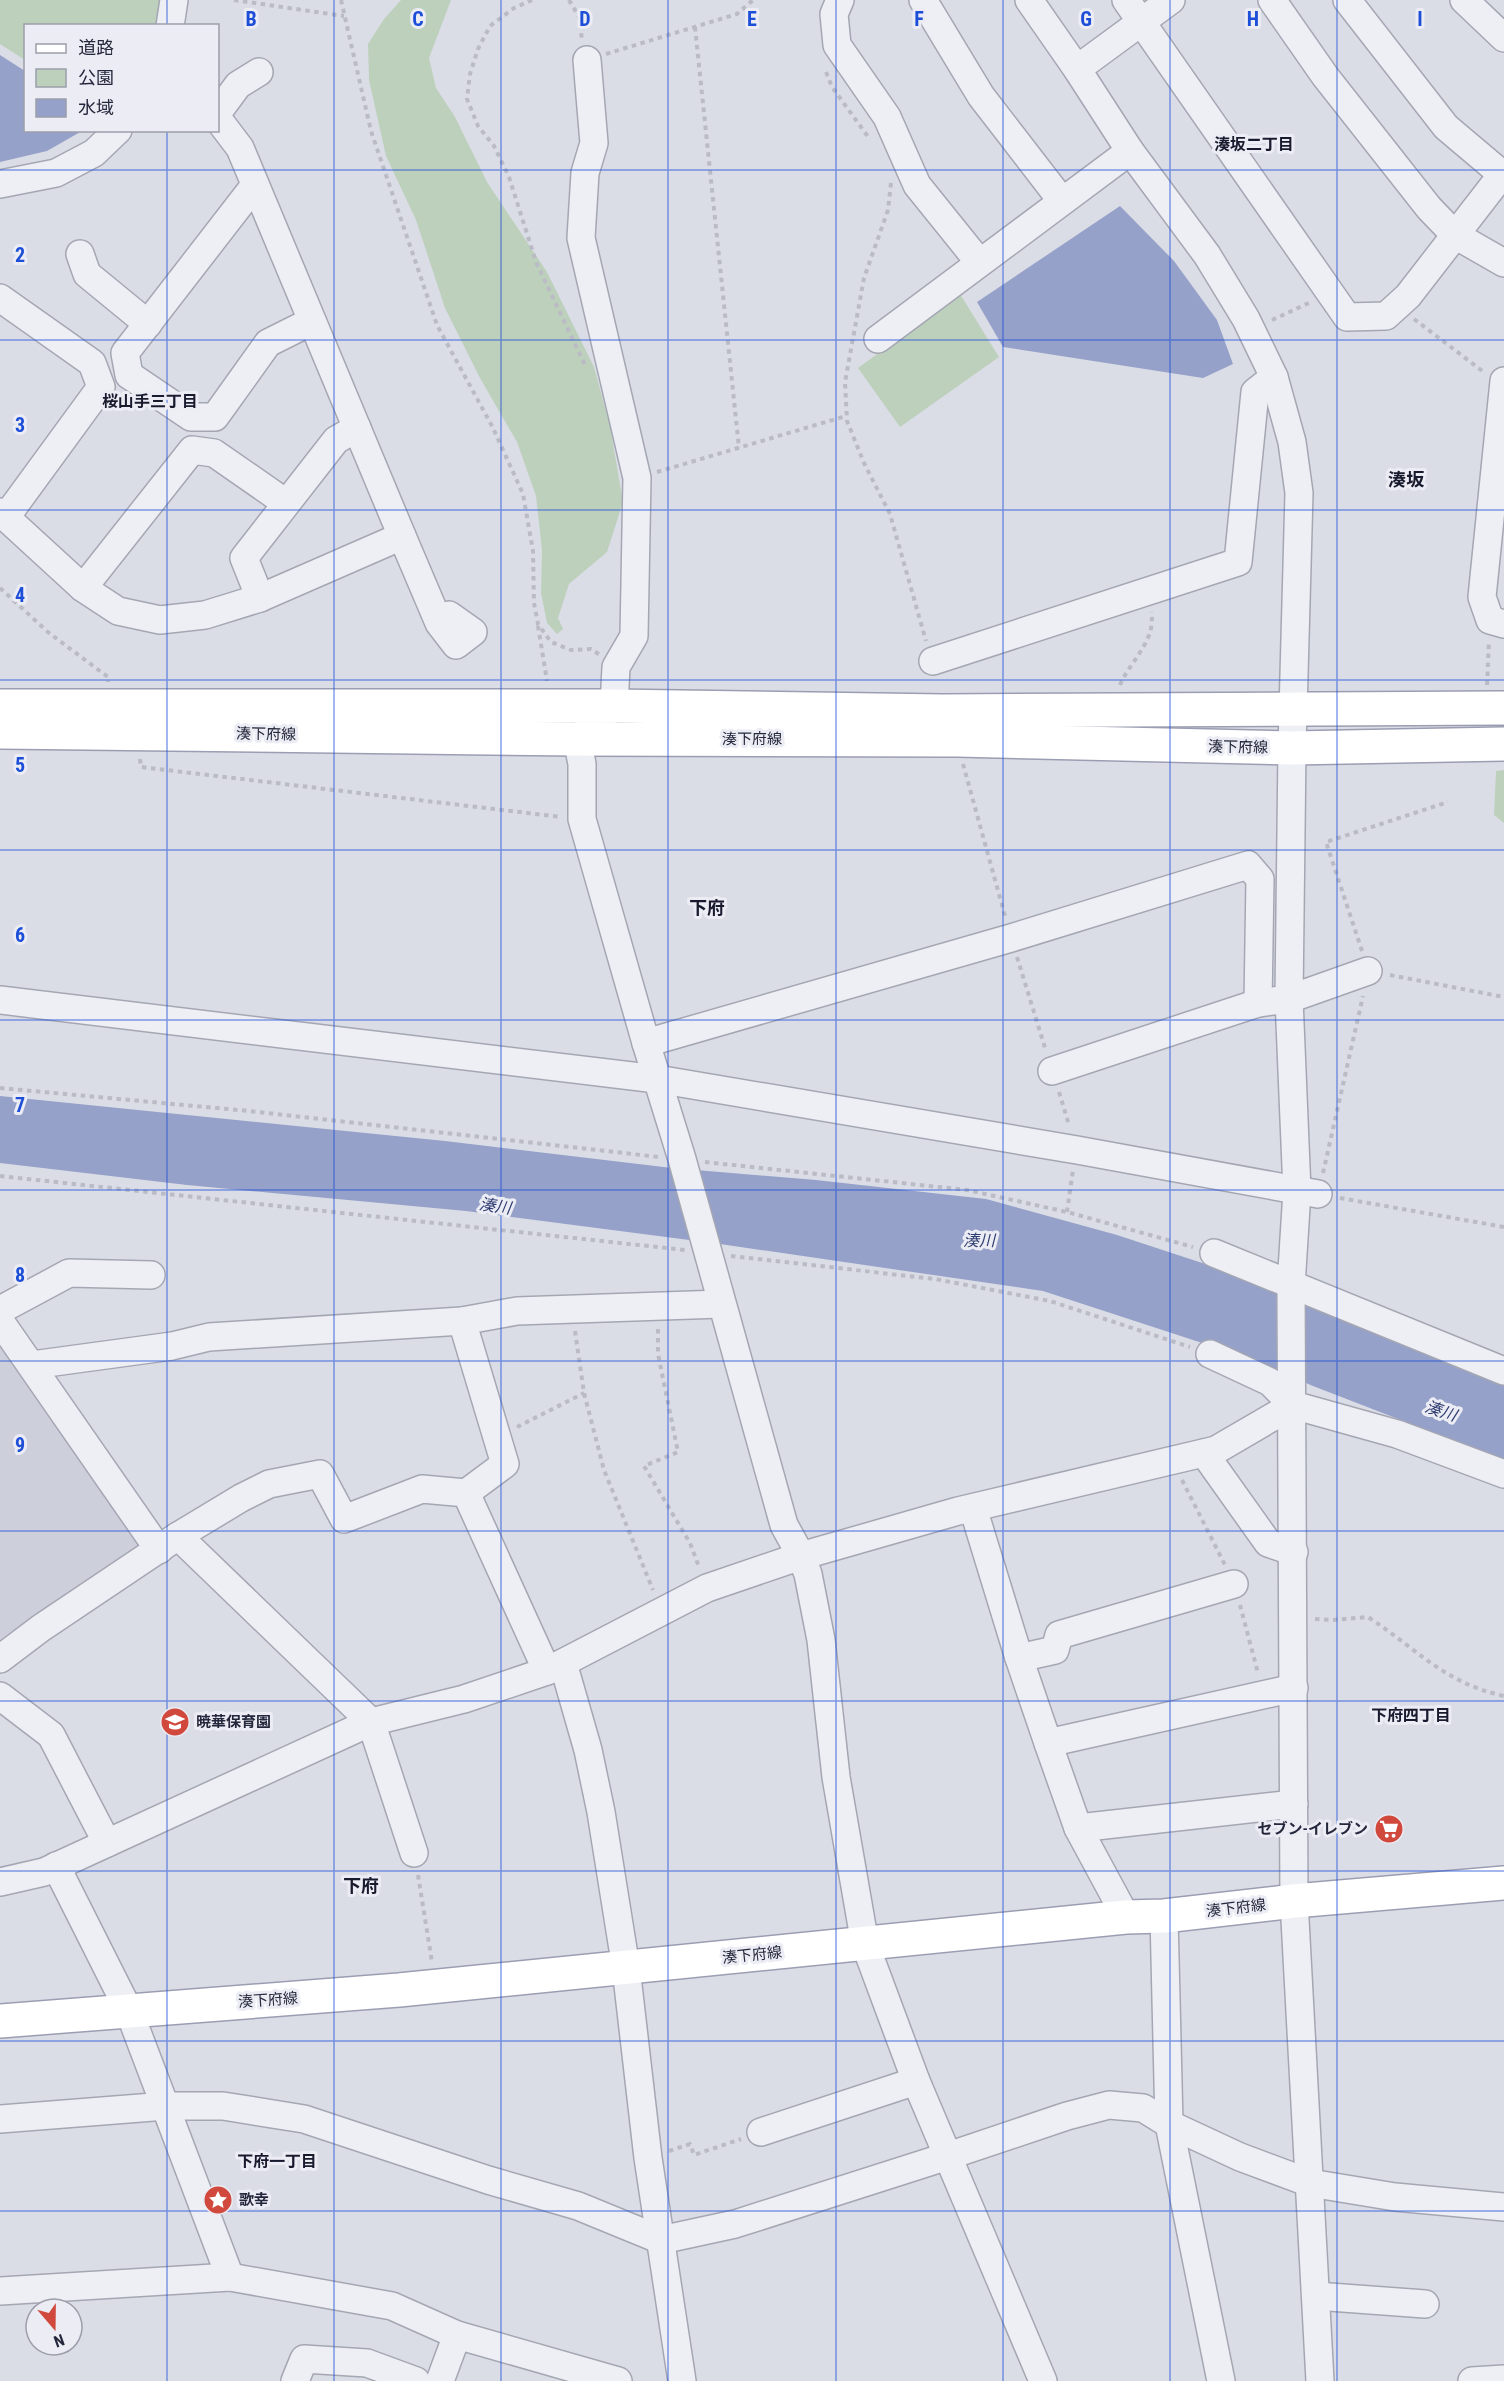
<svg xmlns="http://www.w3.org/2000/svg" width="1504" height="2381" font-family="'Roboto Condensed','Noto Sans JP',sans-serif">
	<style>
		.built { fill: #cdcfdb }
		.green { fill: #bdd0bc }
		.water { fill: #95a1c8 }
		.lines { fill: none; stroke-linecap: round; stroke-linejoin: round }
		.minor-casing { stroke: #a4a7b3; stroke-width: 30 }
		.major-casing { stroke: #9b9eb2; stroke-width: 36 }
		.path { stroke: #babbc4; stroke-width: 4; stroke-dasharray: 4.5 4.5; stroke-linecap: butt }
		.minor { stroke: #eeeff4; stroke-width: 27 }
		.major { stroke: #fff; stroke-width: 33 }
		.grid { fill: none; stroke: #1d4ed8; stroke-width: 1.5; stroke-opacity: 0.55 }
		.labels { text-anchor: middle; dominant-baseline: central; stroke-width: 6; stroke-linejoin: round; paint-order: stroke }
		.street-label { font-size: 15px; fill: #25283c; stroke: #ebecf4 }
		.poi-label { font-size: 15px; font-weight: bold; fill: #25283c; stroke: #ebecf4; text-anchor: start }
		.neighbourhood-label { font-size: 16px; font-weight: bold; fill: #181a2d; stroke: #ebecf4 }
		.water-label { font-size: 16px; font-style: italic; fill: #2f3d71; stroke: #ebecf4 }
		.quarter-label { font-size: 18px; font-weight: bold; fill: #181a2d; stroke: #ebecf4 }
		.grid-label { font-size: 20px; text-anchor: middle; font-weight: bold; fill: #1d4ed8; stroke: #ebecf4; stroke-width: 6; stroke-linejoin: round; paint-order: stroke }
	</style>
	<rect width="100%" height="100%" fill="#dbdde6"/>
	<path class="built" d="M0,1344L145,1543L0,1648Z"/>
	<g class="green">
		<path d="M0,0H161L156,25L26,26L25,60L0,44Z"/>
		<path d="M401,0H451L429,58L436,88L455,117L487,182L547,272L594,367L610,426L623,502L607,552L569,584L558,618L563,629L557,634L547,623L541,593L542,550L536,496L517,442L480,378L445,308L416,220L386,156L369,80L368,44L384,19Z"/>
		<path d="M960,294L999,357L900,427L858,368Z"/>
		<path d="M1504,770V823L1494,815L1496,771Z"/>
	</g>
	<g class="water">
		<path d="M0,55L25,71L26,130L82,131L47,151L0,162Z"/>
		<path d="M1120,206L1174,261L1217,320L1233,364L1203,378L1003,347L977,302Z"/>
		<path d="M0,1096L445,1141L672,1168L816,1180L986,1199L1117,1235L1263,1283L1504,1382V1460L1313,1386L1242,1356L1043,1291L720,1244L466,1211L187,1185L0,1163Z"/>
	</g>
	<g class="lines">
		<g class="minor-casing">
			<g id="minor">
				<path d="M840,0L834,14L837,45L887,117L917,185L979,262"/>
				<path d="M923,0L981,96L1062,201"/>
				<path d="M1029,0L1077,69L1130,151L1207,255L1246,319L1274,377L1292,442L1299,493L1292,748L1289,999L1297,1191L1291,1286L1294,1901L1320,2381"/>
				<path d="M1126,0L1347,317L1386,316L1408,296L1504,172"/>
				<path d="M1272,0L1325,76L1429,208L1455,235L1504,263"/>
				<path d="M1347,0L1446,127L1504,176"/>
				<path d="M1464,0L1504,38"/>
				<path d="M170,26L174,0"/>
				<path d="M587,60L594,143L585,173L581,238L637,478L634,636L616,667L614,706L577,739L582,764V819L646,1043L682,1159L784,1525L801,1556L808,1574L821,1640L836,1777L865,1944L916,2081L1043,2381"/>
				<path d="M1077,69L1171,0"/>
				<path d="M218,112L238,85L259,72"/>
				<path d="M0,184L56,173L94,153L118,130"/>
				<path d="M255,185L125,353L129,375L191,417H215L268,343L312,321"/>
				<path d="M80,254L87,274L148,324"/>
				<path d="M0,298L92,363L101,387L6,517"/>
				<path d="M878,339L1130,151"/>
				<path d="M1504,381L1482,597L1490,620L1504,624"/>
				<path d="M0,512L83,588L118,611L160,620L205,615L260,598L402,536L240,148L218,119"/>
				<path d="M402,536L439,623L456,645L473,632L449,615L439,623"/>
				<path d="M83,588L192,450L214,453L286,503"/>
				<path d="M260,598L244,558L336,440L357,428"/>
				<path d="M933,661L1238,562L1255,392L1274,377"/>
				<path d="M0,1000L657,1079L1077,1150L1318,1194"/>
				<path d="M646,1043L1011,938L1248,865L1260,879L1258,1003"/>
				<path d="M1052,1071L1258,1003L1289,999L1368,971"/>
				<path d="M1214,1253L1504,1371"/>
				<path d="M0,1310L69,1273L151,1275"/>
				<path d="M0,1321L159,1550"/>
				<path d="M462,1321L505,1464L466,1493"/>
				<path d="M1210,1354L1270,1382L1293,1405L1397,1434L1504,1474"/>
				<path d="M32,1365L172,1346L209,1337L462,1321L517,1311L721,1304"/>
				<path d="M1204,1453L1268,1543L1294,1552"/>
				<path d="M973,1508L1019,1658"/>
				<path d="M178,1536L371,1722L414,1853"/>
				<path d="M1234,1584L1059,1635L1055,1650L1019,1658L1048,1743L1294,1688"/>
				<path d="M0,1659L41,1628L178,1536L241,1498L269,1484L320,1474L344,1519L422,1489L466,1493L547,1671"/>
				<path d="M563,1663L588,1750L601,1812L626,1968L648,2158L682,2381"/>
				<path d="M0,1696L51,1735L107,1843"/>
				<path d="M1048,1743L1078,1828L1294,1804"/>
				<path d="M1078,1828L1126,1917"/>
				<path d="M56,1866L129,2011L230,2277"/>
				<path d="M0,1882L44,1872L371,1722L464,1699L547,1671L707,1588L801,1556L958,1511L1216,1450L1293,1405"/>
				<path d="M1164,1916L1169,2124L1221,2381"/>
				<path d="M0,2119L166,2106H223L304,2119L488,2180L578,2206L661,2240L735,2224L948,2156L1067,2116L1109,2105L1143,2108L1169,2124L1240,2157L1310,2183L1395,2197L1504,2207"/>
				<path d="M761,2132L916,2081"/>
				<path d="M0,2291L230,2277L392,2306L457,2335L618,2381"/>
				<path d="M1316,2296L1425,2304"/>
				<path d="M295,2381L304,2359L367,2363L416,2381"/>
				<path d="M440,2381L457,2335"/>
				<path d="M1472,2381L1504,2379"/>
			</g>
		</g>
		<g class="major-casing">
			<g id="major">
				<path d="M0,706H614L943,711L1504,708"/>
				<path d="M0,732L577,739L957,740L1292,748L1504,744"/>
				<path d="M0,2021L399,1990L1126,1917L1164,1916L1294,1901L1504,1883"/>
			</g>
		</g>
		<g class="path">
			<path d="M234,0L344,16"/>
			<path d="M341,0L371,131L437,325L493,428L523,494L533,551L534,603L538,624L551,642L571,650L591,649L600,655"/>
			<path d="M532,0L514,8L490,26L478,49L470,74L467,99L478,126L494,146L509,177L536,262L585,365"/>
			<path d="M569,0L579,17L582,40"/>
			<path d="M695,27L739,448"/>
			<path d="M606,54L737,14L753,0"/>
			<path d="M826,72L832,87L869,138"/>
			<path d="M891,183L888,210L864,278L845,382L847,421L864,463L890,514L926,641"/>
			<path d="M1414,319L1485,373"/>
			<path d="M1272,320L1311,302"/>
			<path d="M657,472L846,416"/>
			<path d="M0,588L49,633L108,677V682"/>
			<path d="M538,626L547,681"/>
			<path d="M1120,685C1130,661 1157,640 1151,612"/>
			<path d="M1487,685L1489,641"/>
			<path d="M140,759L141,767L561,817"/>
			<path d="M963,764L1005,916"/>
			<path d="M1362,951L1326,842L1448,802"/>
			<path d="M1017,957L1046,1051"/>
			<path d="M1390,975L1504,997"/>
			<path d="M0,1088L249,1111L659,1157"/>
			<path d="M1059,1092L1069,1125"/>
			<path d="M705,1162L967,1190L1067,1212L1193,1247"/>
			<path d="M1323,1173L1363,996"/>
			<path d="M0,1176L685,1250"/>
			<path d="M1340,1198L1504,1227"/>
			<path d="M1067,1212L1073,1170"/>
			<path d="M731,1256L935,1279L1050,1301L1190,1347"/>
			<path d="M658,1329V1354L678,1452L644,1466L690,1543L699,1567"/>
			<path d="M575,1331L584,1393L604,1470L653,1590"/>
			<path d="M517,1427L584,1393"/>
			<path d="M1182,1480L1225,1565"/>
			<path d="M1240,1605L1258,1673"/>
			<path d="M1315,1619L1332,1620L1368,1617C1417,1649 1444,1683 1504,1696"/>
			<path d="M418,1875L432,1962"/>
			<path d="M669,2151L690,2144L694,2155L741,2139"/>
		</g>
		<use href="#minor" class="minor"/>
		<use href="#major" class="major"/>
	</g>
	<path class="grid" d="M167,0V26M334,0V2381M501,0V2381M668,0V2381M836,0V2381M1003,0V2381M1170,0V2381M1337,0V2381M167,130V2381M0,170H1504M0,340H1504M0,510H1504M0,680H1504M0,850H1504M0,1020H1504M0,1190H1504M0,1361H1504M0,1531H1504M0,1701H1504M0,1871H1504M0,2041H1504M0,2211H1504"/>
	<defs>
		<g id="school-disc" transform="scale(1.5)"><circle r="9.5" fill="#d0493c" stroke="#ebecf4"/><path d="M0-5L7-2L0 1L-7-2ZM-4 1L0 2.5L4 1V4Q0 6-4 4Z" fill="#fff"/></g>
		<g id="supermarket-disc" transform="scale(1.5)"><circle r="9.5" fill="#d0493c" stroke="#ebecf4"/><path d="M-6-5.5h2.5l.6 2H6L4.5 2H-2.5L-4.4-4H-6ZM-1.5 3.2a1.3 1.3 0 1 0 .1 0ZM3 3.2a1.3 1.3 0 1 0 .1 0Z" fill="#fff"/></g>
		<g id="sight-disc" transform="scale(1.5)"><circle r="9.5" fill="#d0493c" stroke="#ebecf4"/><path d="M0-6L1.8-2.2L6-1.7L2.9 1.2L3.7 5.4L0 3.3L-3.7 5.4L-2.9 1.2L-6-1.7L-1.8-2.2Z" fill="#fff"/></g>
	</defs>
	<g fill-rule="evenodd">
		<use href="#school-disc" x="175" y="1722"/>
		<use href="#supermarket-disc" x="1389" y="1829"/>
		<use href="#sight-disc" x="218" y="2200"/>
	</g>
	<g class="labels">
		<g class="street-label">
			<text transform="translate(266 734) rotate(1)">湊下府線</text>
			<text x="752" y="739">湊下府線</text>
			<text transform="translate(1238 747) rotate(1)">湊下府線</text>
			<text transform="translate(1236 1908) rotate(-7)">湊下府線</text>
			<text transform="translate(752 1955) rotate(-6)">湊下府線</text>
			<text transform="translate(268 2000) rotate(-4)">湊下府線</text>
		</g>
		<g class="poi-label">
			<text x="196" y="1722">暁華保育園</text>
			<text x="1368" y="1829" text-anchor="end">セブン-イレブン</text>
			<text x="239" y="2200">歌幸</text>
		</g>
		<g class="neighbourhood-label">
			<text x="1254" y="144">湊坂二丁目</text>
			<text x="150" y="401">桜山手三丁目</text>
			<text x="1411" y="1715">下府四丁目</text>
			<text x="277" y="2161">下府一丁目</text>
		</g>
		<g class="water-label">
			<text transform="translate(495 1206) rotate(8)">湊川</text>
			<text x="979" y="1240">湊川</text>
			<text transform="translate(1441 1411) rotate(18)">湊川</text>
		</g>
		<g class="quarter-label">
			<text x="1406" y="479">湊坂</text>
			<text x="707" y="907">下府</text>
			<text x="361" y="1885">下府</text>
		</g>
	</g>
	<g class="grid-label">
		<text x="251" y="26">B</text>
		<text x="418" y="26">C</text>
		<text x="585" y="26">D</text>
		<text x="752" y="26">E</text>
		<text x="919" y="26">F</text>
		<text x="1086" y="26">G</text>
		<text x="1253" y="26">H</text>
		<text x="1420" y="26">I</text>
		<text x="20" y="262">2</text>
		<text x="20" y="432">3</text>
		<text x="20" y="602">4</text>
		<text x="20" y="772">5</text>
		<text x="20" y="942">6</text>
		<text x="20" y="1112">7</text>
		<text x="20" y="1282">8</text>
		<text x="20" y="1452">9</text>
	</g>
	<rect x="24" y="24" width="195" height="108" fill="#ebecf4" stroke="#9c9eaa" stroke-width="1.5"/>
	<rect x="36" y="44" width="30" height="9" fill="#ffffff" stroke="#9c9eaa" stroke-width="1.5"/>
	<text x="78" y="54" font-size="18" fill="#25283c">道路</text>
	<rect x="36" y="69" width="30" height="18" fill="#bdd0bc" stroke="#9c9eaa" stroke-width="1.5"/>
	<text x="78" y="84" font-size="18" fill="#25283c">公園</text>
	<rect x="36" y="99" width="30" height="18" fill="#95a1c8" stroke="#9c9eaa" stroke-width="1.5"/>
	<text x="78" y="114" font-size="18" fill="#25283c">水域</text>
	<g transform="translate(54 2327) rotate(160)"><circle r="28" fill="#ebecf4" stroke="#9c9eaa" stroke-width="1.5"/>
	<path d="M0-4.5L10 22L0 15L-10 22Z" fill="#d0493c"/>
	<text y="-9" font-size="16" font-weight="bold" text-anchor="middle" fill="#25283c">N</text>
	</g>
</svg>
